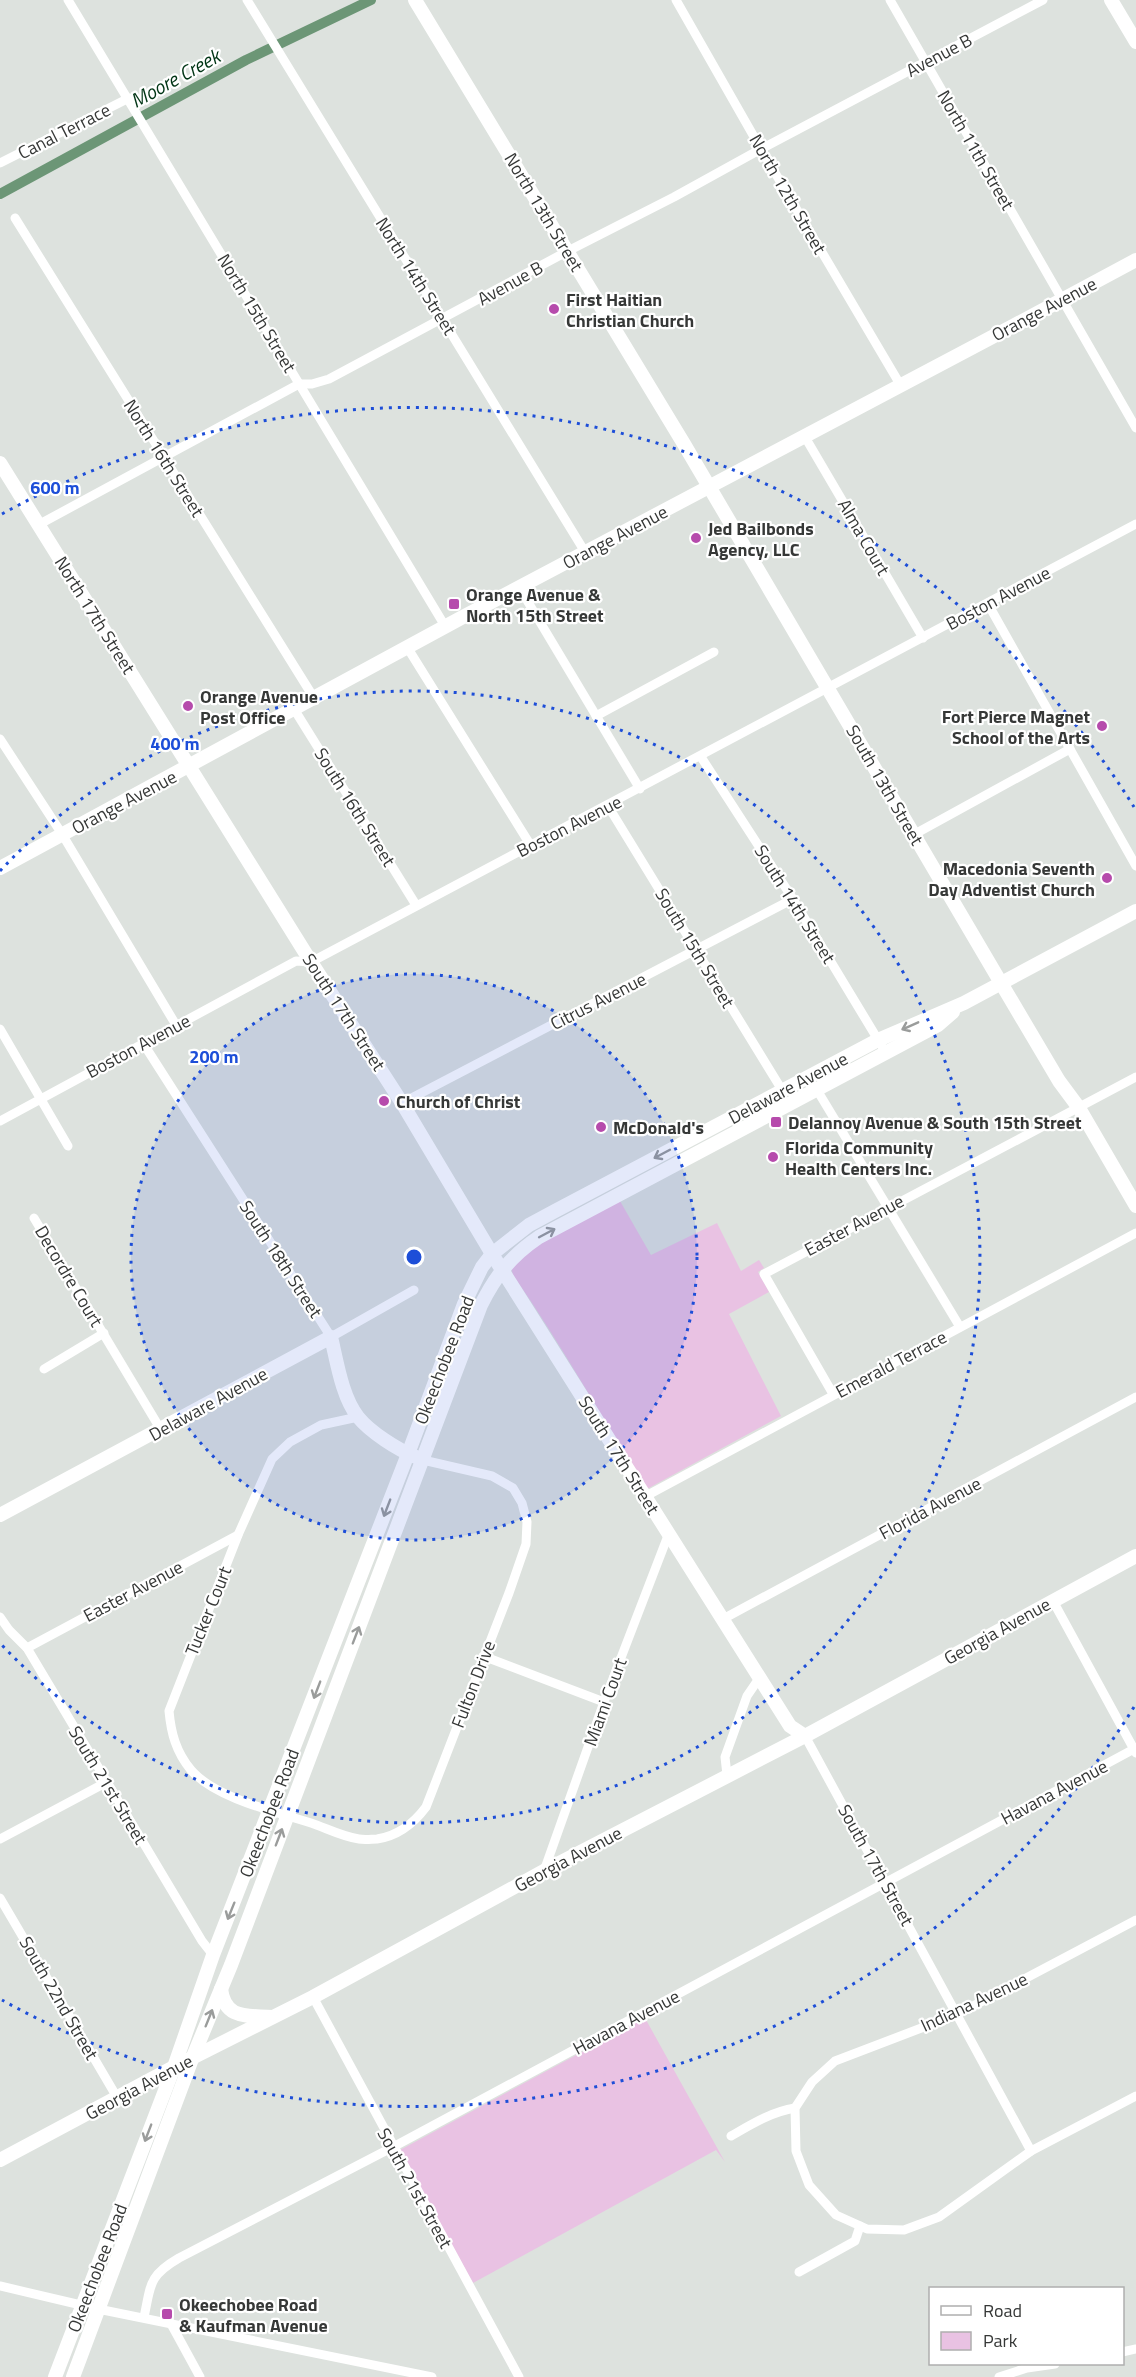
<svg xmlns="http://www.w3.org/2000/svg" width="1136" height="2377" font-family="'Titillium Web',sans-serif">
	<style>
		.green { fill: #e9c2e3 }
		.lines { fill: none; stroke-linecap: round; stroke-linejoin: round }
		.canal { stroke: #6c9676; stroke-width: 10 }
		.street { stroke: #fff; stroke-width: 9 }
		.secondary { stroke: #fff; stroke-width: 14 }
		.oneway { stroke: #9a9c9b }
		.ring { fill: none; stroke: #1d4ed8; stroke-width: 3; stroke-dasharray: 3 6 }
		.poi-dot { fill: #b64bac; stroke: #fff; stroke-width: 2 }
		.labels { text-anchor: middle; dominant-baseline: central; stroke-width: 4.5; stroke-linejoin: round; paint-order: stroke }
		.street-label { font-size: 18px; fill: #363837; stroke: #fff }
		.poi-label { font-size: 18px; font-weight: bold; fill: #363837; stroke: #fff; text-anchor: start }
		.water-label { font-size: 20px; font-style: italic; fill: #003515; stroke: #fff }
		.centre { fill: #1d4ed8; stroke: #fff; stroke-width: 3 }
		.ring-label { font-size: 18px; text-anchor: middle; font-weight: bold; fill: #1d4ed8; stroke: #fff; stroke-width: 4.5; stroke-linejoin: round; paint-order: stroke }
	</style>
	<rect width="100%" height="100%" fill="#dde2de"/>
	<g class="green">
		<path d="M620,1201L651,1255L717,1223L741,1271L759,1260L764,1268L758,1272L769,1292L729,1314L781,1416L647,1489C602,1418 561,1344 513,1275L511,1267L542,1242Z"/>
		<path d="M645,2018L725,2162L716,2150L473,2283L400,2150Z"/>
	</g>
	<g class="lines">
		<path class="canal" d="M0,194L246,60L371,0"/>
		<g class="street">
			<path d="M68,0L445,626"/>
			<path d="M247,0L585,552"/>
			<path d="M676,0L761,149L901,386"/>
			<path d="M890,0L1136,428"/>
			<path d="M0,163L129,98"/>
			<path d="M15,218L314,698"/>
			<path d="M805,437L923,638"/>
			<path d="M38,525L299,384H312L329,379L568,251L674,197L761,149L1043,0"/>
			<path d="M519,587L640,789"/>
			<path d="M988,604L1136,866"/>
			<path d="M407,647L531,846"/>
			<path d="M294,709L416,905"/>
			<path d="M596,716L714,652"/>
			<path d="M0,739L62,834L176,1025"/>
			<path d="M701,757L793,899L886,1053"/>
			<path d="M608,806L782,1090"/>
			<path d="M913,835L1070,749"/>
			<path d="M0,1029L68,1146"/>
			<path d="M143,1043L331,1337L414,1290"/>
			<path d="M817,1090L960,1327"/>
			<path d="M402,1103L793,899"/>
			<path d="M0,1121L296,961L311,962L1136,524"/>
			<path d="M34,1218L161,1430"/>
			<path d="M44,1369L104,1333"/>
			<path d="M833,1394L764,1274L1136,1077"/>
			<path d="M358,1417L321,1425L290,1442L272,1459L238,1535L169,1711C171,1733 176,1752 191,1770C215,1798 276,1812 311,1823C326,1828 343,1837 359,1839C365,1840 372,1839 377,1839C398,1836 414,1823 426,1807L509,1593L526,1544L527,1522L522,1503L513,1488L492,1476L423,1460"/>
			<path d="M646,1496L1136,1233"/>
			<path d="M1053,1601L1136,1753"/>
			<path d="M0,1617L9,1630L27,1648L202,1941L213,1955"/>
			<path d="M723,1619L1136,1397"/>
			<path d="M27,1648L238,1535"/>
			<path d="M483,1656L604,1702"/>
			<path d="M805,1736L1031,2151"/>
			<path d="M727,1775L725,1757L747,1696L760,1677"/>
			<path d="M0,1839L107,1782"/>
			<path d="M544,1871L604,1702L669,1533"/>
			<path d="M0,1898L118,2099"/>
			<path d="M1136,1920L958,2014L835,2061L812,2082L795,2108L796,2151L809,2185L836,2215L867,2229L904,2230L939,2217L1031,2151L1136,2096"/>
			<path d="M313,1997L519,2377"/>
			<path d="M731,2136C752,2124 771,2112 795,2108"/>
			<path d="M799,2272L855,2241L860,2226"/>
			<path d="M0,2286L98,2309L432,2377"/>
			<path d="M144,2317C151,2285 148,2276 179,2258L393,2147L1136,1748"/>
			<path d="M170,2322L200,2377"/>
			<path d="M1122,2352L1136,2349"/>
			<path d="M999,2377L1027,2368L1055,2364"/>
		</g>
		<g class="secondary">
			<path d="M415,0L684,444L1001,983L1059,1081L1079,1108L1136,1206"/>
			<path d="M1111,0L1136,42"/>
			<path d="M0,463L311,962L402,1103L492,1254L790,1726L805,1736"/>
			<path d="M0,868C154,785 307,700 461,618C686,498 912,381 1136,260"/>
			<path d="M0,1515L331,1337C337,1362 342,1397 358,1417C370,1432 398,1450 416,1457"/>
			<path d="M221,1989C225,2020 247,2015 272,2017"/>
			<path d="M0,2160L174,2067L313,1997L544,1871L805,1736L1136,1556"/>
			<path d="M55,2377L174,2067L213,1955L408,1454L464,1304L482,1267L492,1254L529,1225L555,1211L878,1040L964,1003L1136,911"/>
			<path d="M73,2377L192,2059L231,1965L481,1305C496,1275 511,1256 539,1237L938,1025L953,1012"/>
		</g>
	</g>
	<defs><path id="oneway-shaft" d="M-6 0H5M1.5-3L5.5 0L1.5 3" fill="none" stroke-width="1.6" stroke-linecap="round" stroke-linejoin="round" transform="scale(1.5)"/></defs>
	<g class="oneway">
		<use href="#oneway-shaft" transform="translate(910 1026) rotate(156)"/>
		<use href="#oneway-shaft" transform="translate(662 1154) rotate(152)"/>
		<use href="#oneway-shaft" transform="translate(547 1233) rotate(-28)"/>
		<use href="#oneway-shaft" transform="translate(387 1508) rotate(111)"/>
		<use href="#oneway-shaft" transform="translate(356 1635) rotate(-69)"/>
		<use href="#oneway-shaft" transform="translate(317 1690) rotate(111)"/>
		<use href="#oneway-shaft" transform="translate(279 1837) rotate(-69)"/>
		<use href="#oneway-shaft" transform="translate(231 1911) rotate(112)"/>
		<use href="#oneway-shaft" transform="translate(209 2018) rotate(-68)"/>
		<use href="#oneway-shaft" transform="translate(148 2133) rotate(111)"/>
	</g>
	<circle cx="414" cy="1257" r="283" fill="#1d4ed8" fill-opacity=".12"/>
	<g class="ring">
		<circle cx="414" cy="1257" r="283"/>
		<path d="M0 871A566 566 0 1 1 0 1643"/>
		<path d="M1134 1707A849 849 0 0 1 2 2000M2 514A849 849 0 0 1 1134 807"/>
	</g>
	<g class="poi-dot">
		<circle cx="554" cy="309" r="6"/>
		<circle cx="696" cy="538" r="6"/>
		<rect x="448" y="598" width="12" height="12" rx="3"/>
		<circle cx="188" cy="706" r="6"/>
		<circle cx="1102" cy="726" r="6"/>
		<circle cx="1107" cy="878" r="6"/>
		<circle cx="384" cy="1101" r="6"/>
		<rect x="770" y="1116" width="12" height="12" rx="3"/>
		<circle cx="601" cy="1127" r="6"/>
		<circle cx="773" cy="1157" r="6"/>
		<rect x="161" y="2308" width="12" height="12" rx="3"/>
	</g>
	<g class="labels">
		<g class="street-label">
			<text transform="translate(939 55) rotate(-28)">Avenue B</text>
			<text transform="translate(64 131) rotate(-27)">Canal Terrace</text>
			<text transform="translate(976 150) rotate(60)">North 11th Street</text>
			<text transform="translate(788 194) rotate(60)">North 12th Street</text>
			<text transform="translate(544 212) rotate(59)">North 13th Street</text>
			<text transform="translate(416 276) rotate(58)">North 14th Street</text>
			<text transform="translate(510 283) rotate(-29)">Avenue B</text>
			<text transform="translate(1044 309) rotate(-28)">Orange Avenue</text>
			<text transform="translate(257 313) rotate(59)">North 15th Street</text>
			<text transform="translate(164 458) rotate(58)">North 16th Street</text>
			<text transform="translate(615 537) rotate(-28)">Orange Avenue</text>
			<text transform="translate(864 537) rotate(60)">Alma Court</text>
			<text transform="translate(998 598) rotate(-28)">Boston Avenue</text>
			<text transform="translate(95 615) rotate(58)">North 17th Street</text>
			<text transform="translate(885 785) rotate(60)">South 13th Street</text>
			<text transform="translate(124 802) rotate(-28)">Orange Avenue</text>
			<text transform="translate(355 807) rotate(58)">South 16th Street</text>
			<text transform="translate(569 826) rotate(-27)">Boston Avenue</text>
			<text transform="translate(795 904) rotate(58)">South 14th Street</text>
			<text transform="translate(695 948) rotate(59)">South 15th Street</text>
			<text transform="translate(598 1001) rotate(-27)">Citrus Avenue</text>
			<text transform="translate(344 1012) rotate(57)">South 17th Street</text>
			<text transform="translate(138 1046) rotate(-28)">Boston Avenue</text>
			<text transform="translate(788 1088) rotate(-28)">Delaware Avenue</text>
			<text transform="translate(854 1225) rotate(-28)">Easter Avenue</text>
			<text transform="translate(281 1259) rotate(57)">South 18th Street</text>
			<text transform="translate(69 1276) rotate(59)">Decordre Court</text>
			<text transform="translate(444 1360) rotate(-69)">Okeechobee Road</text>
			<text transform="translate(891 1364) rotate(-28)">Emerald Terrace</text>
			<text transform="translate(208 1404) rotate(-29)">Delaware Avenue</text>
			<text transform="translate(619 1455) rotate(58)">South 17th Street</text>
			<text transform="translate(930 1508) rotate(-28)">Florida Avenue</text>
			<text transform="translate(133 1591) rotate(-28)">Easter Avenue</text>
			<text transform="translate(208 1611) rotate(-68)">Tucker Court</text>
			<text transform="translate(997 1631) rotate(-29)">Georgia Avenue</text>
			<text transform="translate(473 1684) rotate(-69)">Fulton Drive</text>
			<text transform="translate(605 1702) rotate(-70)">Miami Court</text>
			<text transform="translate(108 1785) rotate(59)">South 21st Street</text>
			<text transform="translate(1054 1792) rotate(-28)">Havana Avenue</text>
			<text transform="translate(269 1813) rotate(-69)">Okeechobee Road</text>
			<text transform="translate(568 1859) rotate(-28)">Georgia Avenue</text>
			<text transform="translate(876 1865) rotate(61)">South 17th Street</text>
			<text transform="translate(59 1998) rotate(60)">South 22nd Street</text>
			<text transform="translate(974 2002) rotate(-25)">Indiana Avenue</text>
			<text transform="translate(626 2022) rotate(-28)">Havana Avenue</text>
			<text transform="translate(139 2087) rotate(-28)">Georgia Avenue</text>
			<text transform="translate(415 2188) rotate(61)">South 21st Street</text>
			<text transform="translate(97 2268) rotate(-69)">Okeechobee Road</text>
		</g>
		<g class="poi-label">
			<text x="566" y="299">First Haitian<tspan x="566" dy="21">Christian Church</tspan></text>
			<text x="708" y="528">Jed Bailbonds<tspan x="708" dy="21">Agency, LLC</tspan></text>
			<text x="466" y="594">Orange Avenue &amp;<tspan x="466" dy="21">North 15th Street</tspan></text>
			<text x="200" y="696">Orange Avenue<tspan x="200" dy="21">Post Office</tspan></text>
			<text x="1090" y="716" text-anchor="end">Fort Pierce Magnet<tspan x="1090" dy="21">School of the Arts</tspan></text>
			<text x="1095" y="868" text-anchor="end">Macedonia Seventh<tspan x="1095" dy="21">Day Adventist Church</tspan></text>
			<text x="396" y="1101">Church of Christ</text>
			<text x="788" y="1122">Delannoy Avenue &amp; South 15th Street</text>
			<text x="613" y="1127">McDonald's</text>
			<text x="785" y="1147">Florida Community<tspan x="785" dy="21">Health Centers Inc.</tspan></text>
			<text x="179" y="2304">Okeechobee Road<tspan x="179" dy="21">&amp; Kaufman Avenue</tspan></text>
		</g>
		<g class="water-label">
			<text transform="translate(175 78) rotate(-29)">Moore Creek</text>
		</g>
	</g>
	<circle cx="414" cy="1257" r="9" class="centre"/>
	<g class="ring-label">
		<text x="55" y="494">600 m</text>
		<text x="175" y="750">400 m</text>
		<text x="214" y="1063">200 m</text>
	</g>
	<rect x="929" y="2287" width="195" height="78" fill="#ffffff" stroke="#afafaf" stroke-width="1.5"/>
	<rect x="941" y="2306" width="30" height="9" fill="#ffffff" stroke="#afafaf" stroke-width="1.5"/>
	<text x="983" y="2317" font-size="18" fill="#363837">Road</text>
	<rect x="941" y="2332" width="30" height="18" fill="#e9c2e3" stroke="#afafaf" stroke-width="1.5"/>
	<text x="983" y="2347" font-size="18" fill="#363837">Park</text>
</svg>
